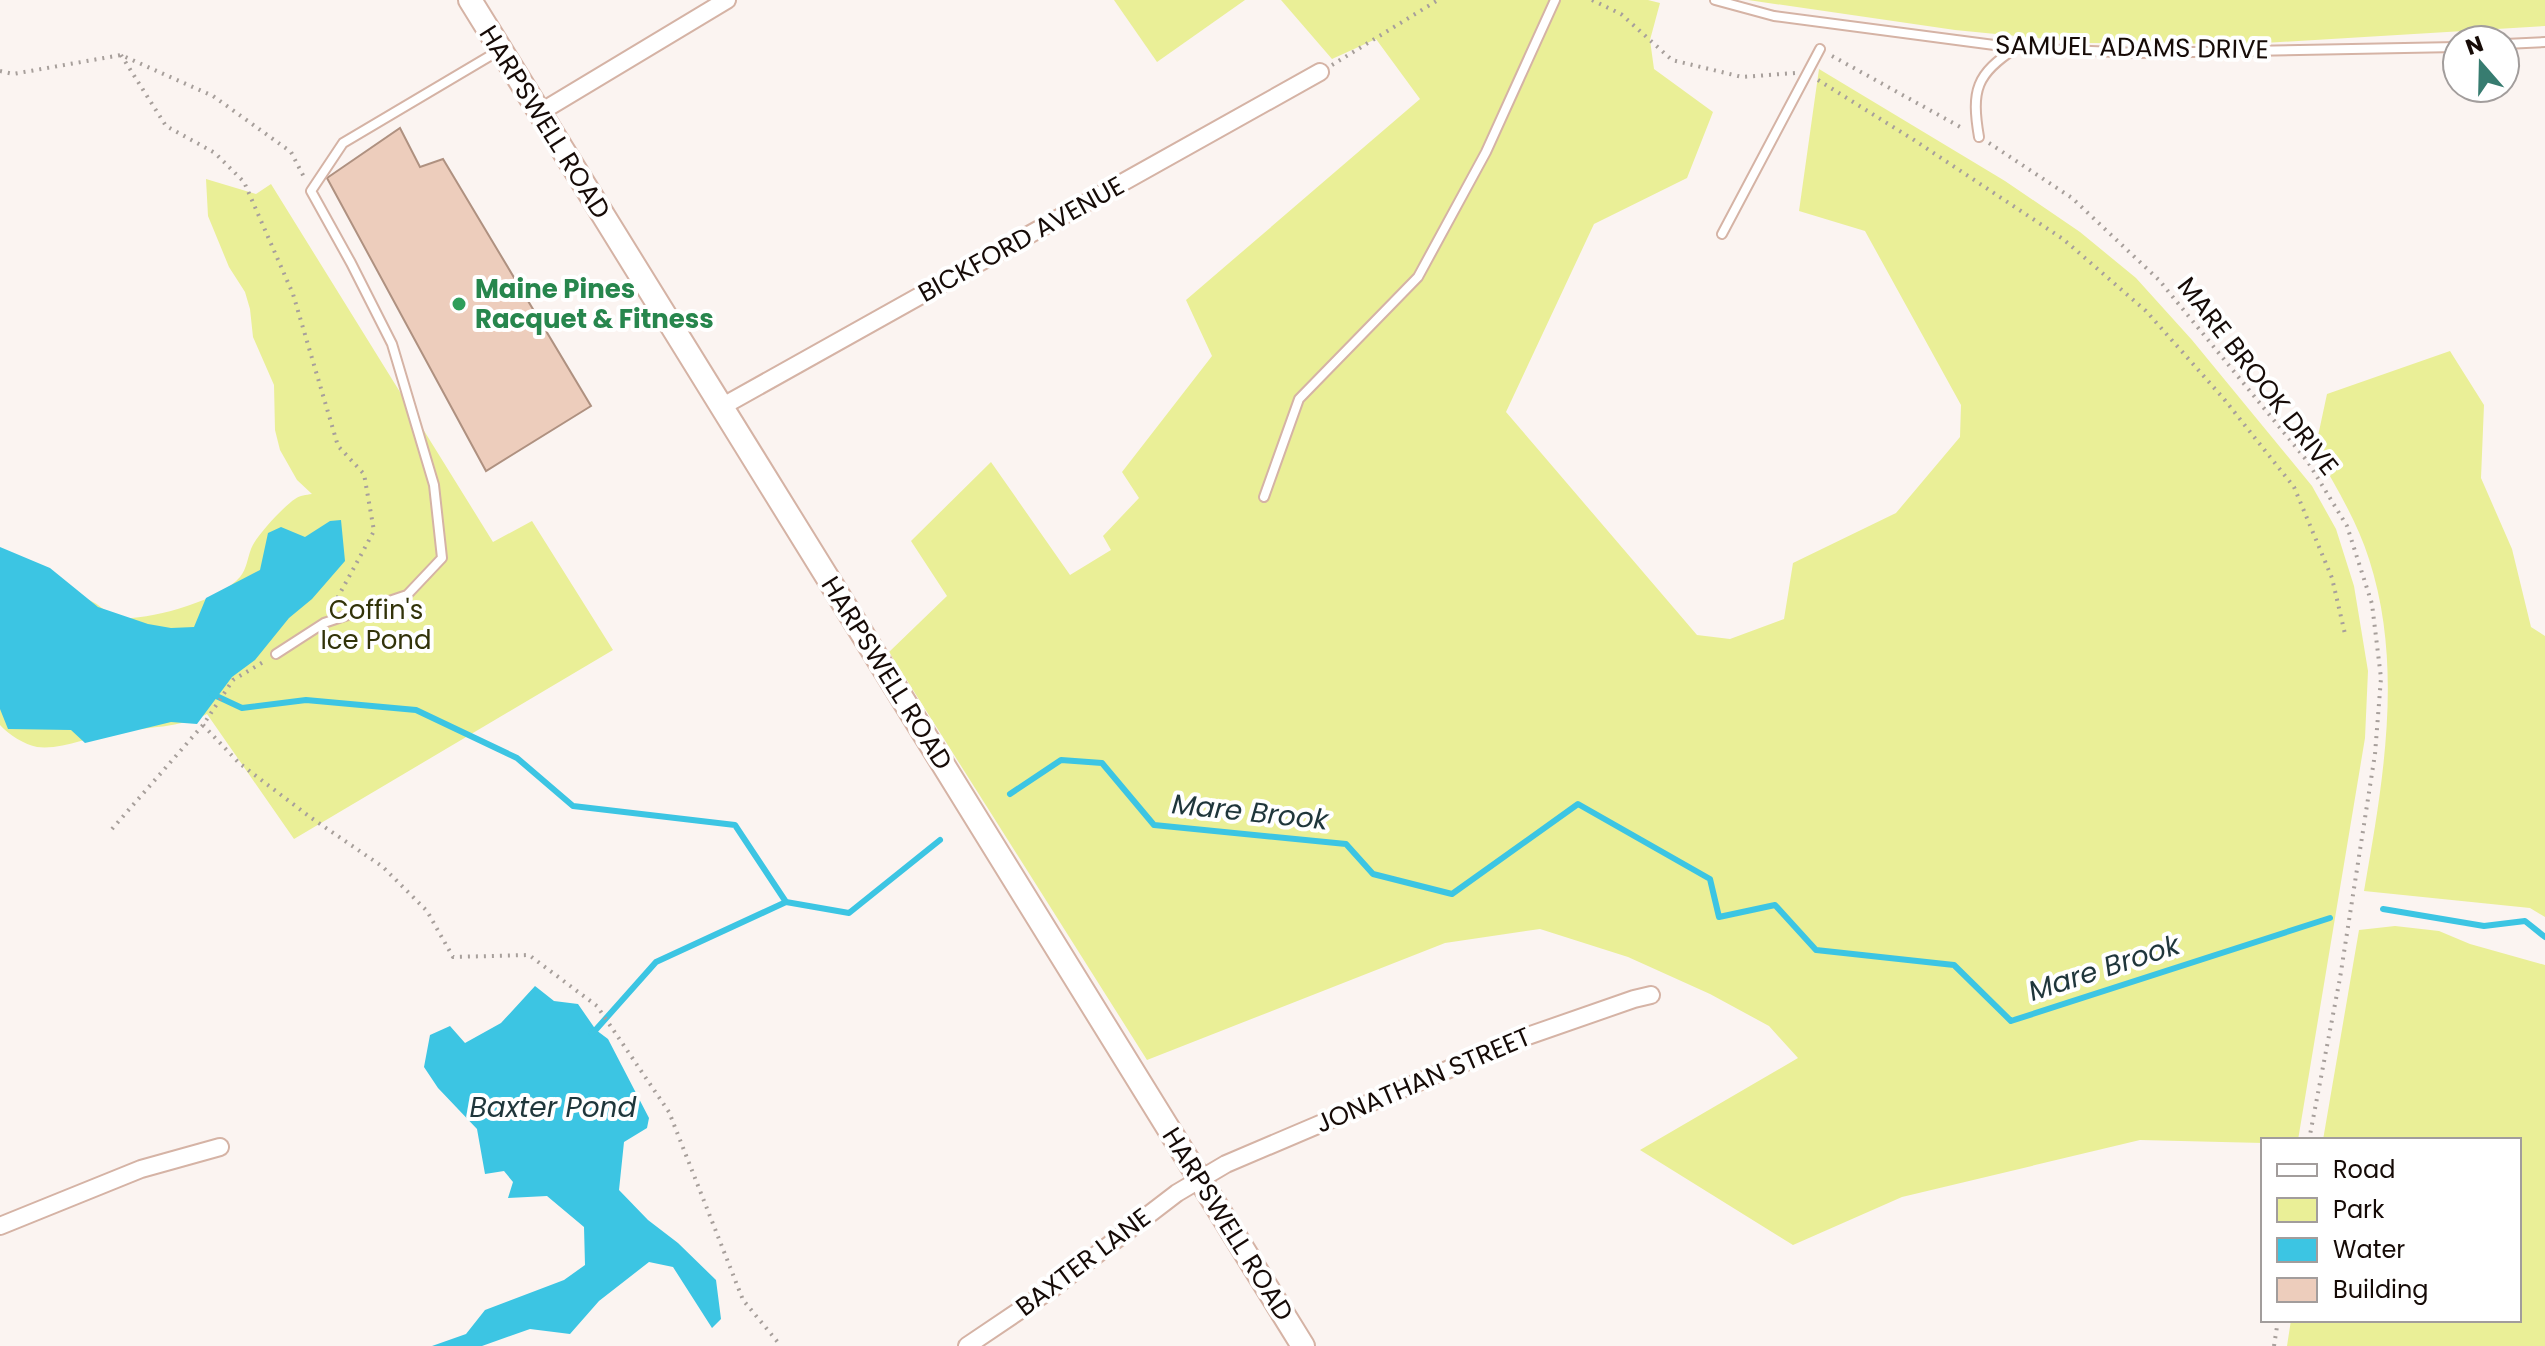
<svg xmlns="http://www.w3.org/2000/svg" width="2545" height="1346" font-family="Poppins,sans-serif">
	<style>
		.green { fill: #eaef97 }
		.water { fill: #3cc5e3 }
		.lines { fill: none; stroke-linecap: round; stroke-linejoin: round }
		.stream { stroke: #3cc5e3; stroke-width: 6 }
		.building { fill: #edcdbc; stroke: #af9180; stroke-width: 2 }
		.lane-casing { stroke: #d5b3a5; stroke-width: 12 }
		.street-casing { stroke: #d5b3a5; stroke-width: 20 }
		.secondary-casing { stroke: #d5b3a5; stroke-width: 26 }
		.path { stroke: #a79f9b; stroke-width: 4; stroke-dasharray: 2 6; stroke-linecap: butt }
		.lane { stroke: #fff; stroke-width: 8 }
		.street { stroke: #fff; stroke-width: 16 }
		.secondary { stroke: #fff; stroke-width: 22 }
		.leisure-dot { fill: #2e9e5b; stroke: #fff; stroke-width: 3 }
		.labels { text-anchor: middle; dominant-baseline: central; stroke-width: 8; stroke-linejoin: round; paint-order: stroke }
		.street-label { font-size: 26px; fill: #160b07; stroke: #fff }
		.leisure-label { font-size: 26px; font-weight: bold; fill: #27864d; stroke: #fff; text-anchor: start }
		.park-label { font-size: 26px; fill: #323309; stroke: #fff }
		.water-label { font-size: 28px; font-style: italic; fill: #1f363b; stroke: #fff }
	</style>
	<rect width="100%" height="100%" fill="#fbf4f1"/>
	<g class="green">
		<path d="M1114,0H1245L1157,62Z"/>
		<path d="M1281,0H1648L1660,3L1650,40L1654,69L1713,112L1687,178L1594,224L1506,412L1697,635L1730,639L1784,619L1793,563L1896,513L1960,437L1961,405L1865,231L1799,211L1819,69L2005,181L2080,232L2136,278L2192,340L2312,486L2336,529L2354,586L2368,671L2365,738L2298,1140H2263V1143L2140,1140L1902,1197L1793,1245L1640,1150L1798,1058L1769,1026L1710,994L1628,957L1540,929L1445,943L1147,1060L889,652L947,596L911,541L991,462L1070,575L1111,550L1103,536L1139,498L1122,472L1212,356L1186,300L1420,99L1376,39L1332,59Z"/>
		<path d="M1748,0H2545V26L2248,44L2088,43L1955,30Z"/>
		<path d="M206,179L256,194L271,184L493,542L532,521L613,650L294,839L207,714C181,728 146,727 116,732C91,736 63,750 37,747C25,745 8,734 0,725V562C32,575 65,587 95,603C103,608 112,618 121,618C151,620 221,600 240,577C247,568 247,560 251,549C255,537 284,506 295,499C300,495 306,495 312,494L297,480L280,450L275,430L274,385L253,337L250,309L245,292L229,267L208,216Z"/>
		<path d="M2450,351L2484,405L2481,478L2512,549L2531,627L2545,636V917L2530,908L2364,891C2383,782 2404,667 2369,559C2357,521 2335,485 2315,450L2327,394Z"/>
		<path d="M2395,926L2439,931L2470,944L2545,965V1346H2287L2291,1320H2519V1140H2323L2359,930Z"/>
	</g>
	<g class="water">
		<path d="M341,520L345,561L312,599L289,618L255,660L232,677L197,724L171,722L85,743L71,730L8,729L0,709V547L50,568L98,607L148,624L171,628L194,627L206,598L260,570L268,533L281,527L305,537L330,521Z"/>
		<path d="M535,986L554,1001L578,1004L596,1030L608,1039L649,1118L647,1128L624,1142L619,1190L648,1220L678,1243L716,1280L721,1319L712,1328L673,1267L649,1262L599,1301L570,1334L530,1329L482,1346H432L466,1334L485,1310L564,1280L585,1265L584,1227L547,1196L508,1198L513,1182L504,1171L485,1174L477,1129L438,1088L424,1067L430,1035L450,1026L465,1043L501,1023Z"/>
	</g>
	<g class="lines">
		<g class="stream">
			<path d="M212,694L242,708L306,700L416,710L517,758L573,806L735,825L786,902L849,913L940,840"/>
			<path d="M1010,794L1061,760L1102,763L1154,825L1346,844L1373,874L1452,894L1578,804L1710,879L1719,917L1775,905L1816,950L1954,965L2011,1021L2330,918"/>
			<path d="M2383,909L2484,926L2525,921L2545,937"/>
			<path d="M592,1034L656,962L786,902"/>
		</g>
	</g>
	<path class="building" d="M400,128L420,167L443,159L591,406L486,471L327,178Z"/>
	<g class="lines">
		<g class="lane-casing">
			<g id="lane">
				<path d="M1715,0L1774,16L2017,48L2139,53L2457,47"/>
				<path d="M2505,44L2545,42"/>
				<path d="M1979,137C1971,90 1976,74 2016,48"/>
				<path d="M1722,234L1820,49"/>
				<path d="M1264,497L1299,399L1418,277L1486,152L1555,0"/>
				<path d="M276,654L324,623L407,595L442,558L434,485L392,344L351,263L311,191L343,143L500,50"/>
			</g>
		</g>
		<g class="street-casing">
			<g id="street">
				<path d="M539,113L727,0"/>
				<path d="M723,406L1320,72"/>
				<path d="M0,1226L141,1169L220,1147"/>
				<path d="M967,1346L1053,1288L1177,1193L1226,1164L1522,1038L1634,999L1651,995"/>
			</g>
		</g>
		<g class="secondary-casing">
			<path id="secondary" d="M470,0L1303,1346"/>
		</g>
		<g class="path">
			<path d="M1592,0L1621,14L1672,60L1742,77L1795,73"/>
			<path d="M121,55L166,126L215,153L244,182L293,294L338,446L364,474L374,531L333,606"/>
			<path d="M1832,56L1964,129"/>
			<path d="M1332,65L1438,0"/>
			<path d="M0,71L13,74L121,55L213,96L291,152L305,179"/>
			<path d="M1818,80L1914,140L2063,239L2146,311L2224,399L2294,487L2332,578L2345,634"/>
			<path d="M1989,143L2072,198L2159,280L2308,462L2347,526L2372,604L2381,678L2375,754L2340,978L2309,1140"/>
			<path d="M203,725L239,763L310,817L383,867L427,911L453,957L529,955L597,1006L669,1112L743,1300L781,1346"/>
			<path d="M112,829L203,725L233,680L265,661"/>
			<path d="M2274,1346L2278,1320"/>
		</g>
		<use href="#lane" class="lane"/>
		<use href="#street" class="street"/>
		<use href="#secondary" class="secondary"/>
	</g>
	<circle class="leisure-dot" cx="459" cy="304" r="8"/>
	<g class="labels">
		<g class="street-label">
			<text transform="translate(2132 47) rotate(1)">SAMUEL ADAMS DRIVE</text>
			<text transform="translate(545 122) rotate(58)">HARPSWELL ROAD</text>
			<text transform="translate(1021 239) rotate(-29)">BICKFORD AVENUE</text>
			<text transform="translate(2258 376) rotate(52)">MARE BROOK DRIVE</text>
			<text transform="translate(887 673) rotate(58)">HARPSWELL ROAD</text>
			<text transform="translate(1423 1080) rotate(-23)">JONATHAN STREET</text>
			<text transform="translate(1228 1224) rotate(58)">HARPSWELL ROAD</text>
			<text transform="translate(1083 1262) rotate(-37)">BAXTER LANE</text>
		</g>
		<g class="leisure-label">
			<text x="475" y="289">Maine Pines<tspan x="475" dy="30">Racquet &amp; Fitness</tspan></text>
		</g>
		<g class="park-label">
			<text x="376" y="610">Coffin's<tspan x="376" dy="30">Ice Pond</tspan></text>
		</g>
		<g class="water-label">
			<text transform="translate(1250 812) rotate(6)">Mare Brook</text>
			<text transform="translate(2104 968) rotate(-18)">Mare Brook</text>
			<text x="553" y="1107">Baxter Pond</text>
		</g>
	</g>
	<rect x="2261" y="1138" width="260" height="184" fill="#ffffff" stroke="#a29d9c" stroke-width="2"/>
	<rect x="2277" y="1164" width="40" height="12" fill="#ffffff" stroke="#a29d9c" stroke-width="2"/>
	<text x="2333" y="1178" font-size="24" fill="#160b07">Road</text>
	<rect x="2277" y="1198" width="40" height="24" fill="#eaef97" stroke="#a29d9c" stroke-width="2"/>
	<text x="2333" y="1218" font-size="24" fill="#160b07">Park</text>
	<rect x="2277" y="1238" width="40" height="24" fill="#3cc5e3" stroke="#a29d9c" stroke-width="2"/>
	<text x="2333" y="1258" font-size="24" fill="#160b07">Water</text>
	<rect x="2277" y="1278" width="40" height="24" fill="#edcdbc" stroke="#a29d9c" stroke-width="2"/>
	<text x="2333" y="1298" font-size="24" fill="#160b07">Building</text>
	<g transform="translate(2481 64) rotate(340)"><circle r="38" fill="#ffffff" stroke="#a29d9c" stroke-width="2"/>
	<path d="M0-6L14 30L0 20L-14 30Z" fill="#377c70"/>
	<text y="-12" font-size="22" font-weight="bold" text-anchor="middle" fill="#160b07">N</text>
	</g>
</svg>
